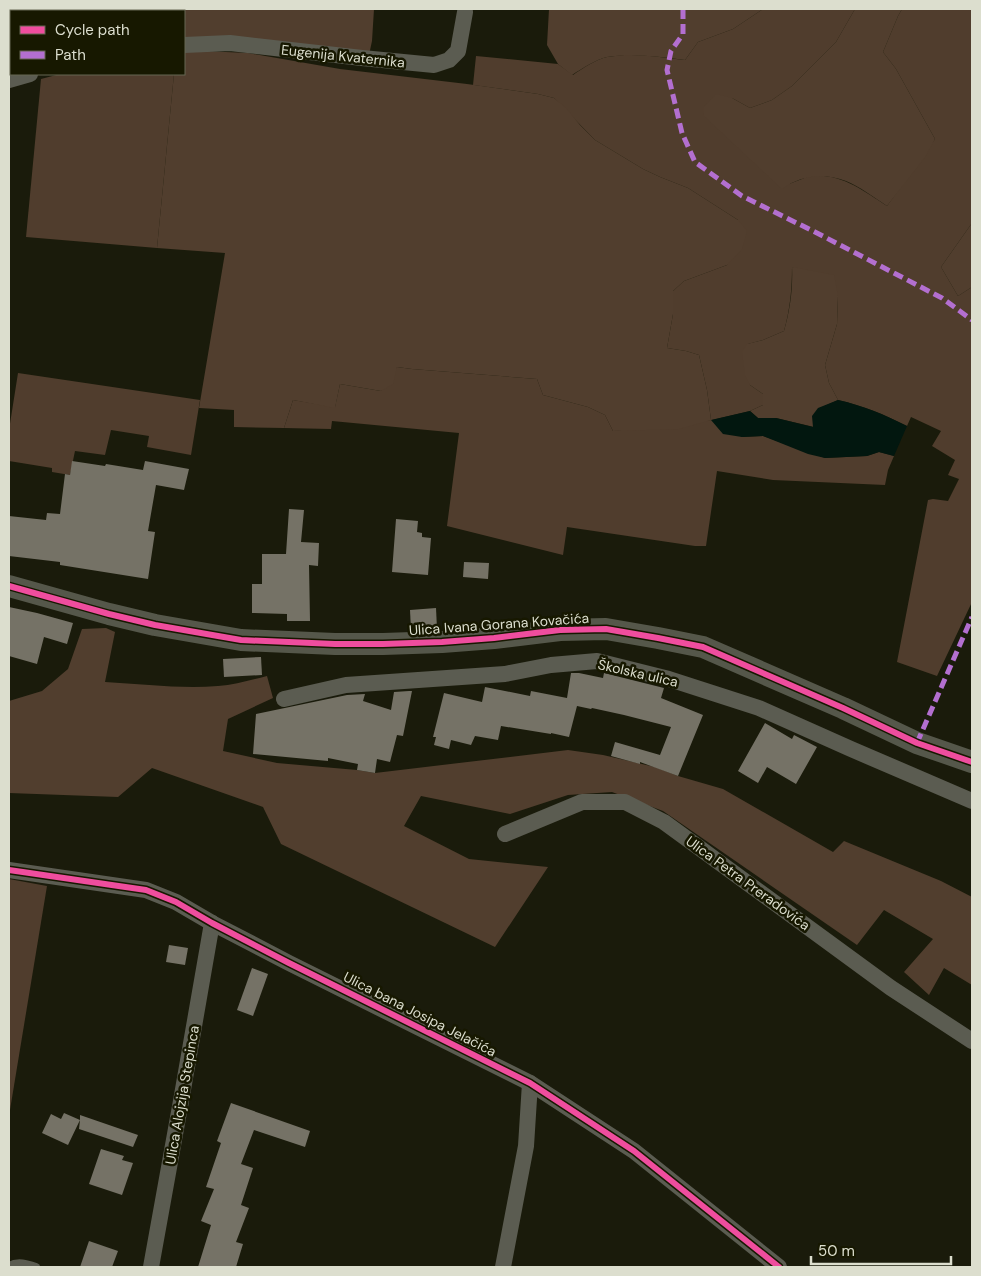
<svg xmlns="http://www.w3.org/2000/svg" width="981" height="1276" font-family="'DM Sans',sans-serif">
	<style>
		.green { fill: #503d2d }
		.forest { fill: #513e2e }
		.water { fill: #02170f }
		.building { fill: #757266 }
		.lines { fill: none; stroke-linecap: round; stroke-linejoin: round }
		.service { stroke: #5b5c51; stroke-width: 8 }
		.minor { stroke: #5b5c51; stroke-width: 16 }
		.secondary { stroke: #55574a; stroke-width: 22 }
		.quiet { stroke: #b36fd0; stroke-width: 5; stroke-dasharray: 10 5; stroke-linecap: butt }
		.cycleway-casing { stroke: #171800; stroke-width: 9 }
		.cycleway { stroke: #ef4d9e; stroke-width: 6 }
		.labels { text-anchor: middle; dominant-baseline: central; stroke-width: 5; stroke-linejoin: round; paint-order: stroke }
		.street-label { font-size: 14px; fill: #dcdece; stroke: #171800 }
	</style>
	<rect width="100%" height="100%" fill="#1a1b0b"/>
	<g class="green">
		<path d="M9,9H103L89,11H11V74L9,75Z"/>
		<path d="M763,9H855L836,42L792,86L772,100L750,108L732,98L789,184C795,182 801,179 807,177C838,171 862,190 887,206L935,139L896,69L883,52L898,16L902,9H972V223L941,267L958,296L972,287V602L937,676L897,662L928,500L933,499L948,501L959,479L948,475L955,460L932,446L941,431L911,417L907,426C883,414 864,406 838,400L829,383L825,365L837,324L838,296L792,267C792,289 790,310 784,331L763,340L748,344L750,385L763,394V405L750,411L712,420L742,437L763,436L825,458L867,456L879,452L894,456L888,470L885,485L773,480L717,471L706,546H695L567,527L563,555L447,526L459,433L332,421L331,429L284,428L293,400L335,407L340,384L381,391L397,367L412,369L537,379L543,395L588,407L605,415L613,431L711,420L707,390L699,355L686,351L667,348L673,314V291L684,281L727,265L738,220L688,188L660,177L643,169L595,140L554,98L538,94L473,85L476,56L558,64L573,75C583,68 595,60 607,57C633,52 659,57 685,60L698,42L733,29Z"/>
		<path d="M60,74H174L157,248L26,237L41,79Z"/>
		<path d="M18,373L200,400L191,455L147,447L149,436L111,430L105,455L75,451L70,475L52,472V468L9,461V430Z"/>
		<path d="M9,879L47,886L9,1116Z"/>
	</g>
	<g class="forest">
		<path d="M176,9H374L372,41L369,55L184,38V11H172Z"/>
		<path d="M549,9H763L733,29L698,42L685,60C659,57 633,53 607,57C595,60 583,68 572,75L558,64L547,45Z"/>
		<path d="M855,9H902L898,16L883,52L896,69L935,139L925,157L887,206C875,198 859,186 846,181C825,173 801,175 782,189L704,116L703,108L716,94L732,98L750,108L772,100L792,86L836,42Z"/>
		<path d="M184,51H204L248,53L340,69L467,84L538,94L554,98L566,108L580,125L595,140L643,169L660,177L688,188L738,220L747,231L742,249L727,265L684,281L673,291V314L667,348L686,351L699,355L707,390L711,420L679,429L613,431L605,415L588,407L543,395L537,379L412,369L397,367L393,384L381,391L340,384L335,408L293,400L284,428L234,427V410L199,408L225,253L157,248L174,74H184Z"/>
		<path d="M972,223V287L958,296L941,267Z"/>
		<path d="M792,267L834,275L838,296L837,324L825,365L829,383L838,400L818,409L814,427L776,418H758L750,411L763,405V394L750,385L745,375L742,352L747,344L763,340L784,331C790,310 793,289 792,267Z"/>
		<path d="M106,628L115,632L105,682C143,684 181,689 218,686C235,685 251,680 267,676L273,698L228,719L223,751L277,763L357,770L375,773L568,750L603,755L655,767L678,776L723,789L833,852L844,841L941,881L972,897V985L944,968L929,995L904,972L933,939L884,910L857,945L663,811L612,792L568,795L510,814L421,796L404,826L469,859L548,867L495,947L281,844L263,807L152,768L118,797L9,793V701L42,691L68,669L82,629Z"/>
	</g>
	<path class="water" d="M838,400C864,406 883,414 907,426L894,456L879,452L867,456L825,458L808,454L763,436L742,437L723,434L711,420L750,411L758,418H776L813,427L812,416L818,408Z"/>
	<g class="building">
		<path d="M72,461L105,466L106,464L143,470L145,461L189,469L184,490L156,485L148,531L155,532L148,579L60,565V562L9,556V516L46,520L47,513L60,514L65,474L70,475Z"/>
		<path d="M289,509L304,510L301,542L319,543L318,566L309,565L310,621H287V614L252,613V584H262V554H286Z"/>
		<path d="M396,519L418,521L417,532L422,533V537L431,538L428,575L392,572Z"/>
		<path d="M464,562L489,563L488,579L463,577Z"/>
		<path d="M9,607L37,613L73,623L67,644L44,637L37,664L9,656Z"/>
		<path d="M436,608L437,629L411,630L410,610Z"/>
		<path d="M261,657L262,675L224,677L223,659Z"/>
		<path d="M571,673H579L603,678L604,673L664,688L661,698L703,715L678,776L640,762V764L611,756L615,742L660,755L671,727L624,715L592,708L591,709L577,706L569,737L551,733V734L501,726L498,740L475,736L471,745L451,740L449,749L434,745L436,737H433L444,693L482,702L485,687L530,696L531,691L567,698Z"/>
		<path d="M409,691H412L403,736L397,735L390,762L377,759L375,773L357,770L358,764L328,758V761L253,754L256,714L347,695L365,694L363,701L391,710L394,692Z"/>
		<path d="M765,723L792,739L794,735L817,747L796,784L767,767L758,783L738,771Z"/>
		<path d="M169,945L188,948L185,965L166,962Z"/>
		<path d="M252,968L268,974L253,1016L237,1010Z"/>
		<path d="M231,1103L310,1131L305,1147L254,1130L241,1164L253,1168L241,1205L249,1208L236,1242L243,1244L236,1267H198L211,1225L201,1221L214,1189L206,1187L221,1143L217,1141Z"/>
		<path d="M64,1113L80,1120V1115L138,1135L133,1147L79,1129L80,1120L68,1145L42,1133L51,1114L61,1119Z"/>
		<path d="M101,1149L124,1156L122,1160L133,1163L122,1195L89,1184Z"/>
		<path d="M89,1241L118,1251L112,1267H80Z"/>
	</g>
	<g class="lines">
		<path class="service" d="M9,1266C18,1261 27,1264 36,1267"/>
		<g class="minor">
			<path d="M184,45L230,43L362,58L434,65L449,60L458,51L465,12"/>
			<path d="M9,80L30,74"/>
			<path d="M284,699L346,685L505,674L551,665L597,661L669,679L759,708L851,749L972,801"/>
			<path d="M505,834L582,802H625L664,822L891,988L972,1041"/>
			<path d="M9,870L146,890L176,902L212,923L289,963L530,1083L634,1151L779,1267"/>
			<path d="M151,1267L181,1101L212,923"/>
			<path d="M503,1267L526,1146L530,1083"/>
		</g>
		<path class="secondary" d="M9,586L109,614L155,625L241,640L335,644H383L442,642L494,638L560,630L606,629L658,638L703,647L843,708L917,743L972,762"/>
		<g class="quiet">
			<path d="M683,9V34L671,51L667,70L682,133L695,162L742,196L815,232L942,298L972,320"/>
			<path d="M917,743L972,617"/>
		</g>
		<g class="cycleway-casing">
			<g id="cycleway">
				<path d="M9,586L109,614L155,625L241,640L335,644H383L442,642L494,638L560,630L606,629L658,638L703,647L843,708L917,743L972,762"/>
				<path d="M9,870L146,890L176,902L212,923L289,963L530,1083L634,1151L779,1267"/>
			</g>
		</g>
		<use href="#cycleway" class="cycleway"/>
	</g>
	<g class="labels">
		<g class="street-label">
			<text transform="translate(343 56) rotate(6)">Eugenija Kvaternika</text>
			<text transform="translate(499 624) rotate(-4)">Ulica Ivana Gorana Kovačića</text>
			<text transform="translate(638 673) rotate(13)">Školska ulica</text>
			<text transform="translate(748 883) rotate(36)">Ulica Petra Preradovića</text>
			<text transform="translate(420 1014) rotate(27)">Ulica bana Josipa Jelačića</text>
			<text transform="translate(182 1095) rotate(-80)">Ulica Alojzija Stepinca</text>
		</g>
	</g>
	<rect width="981" height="1276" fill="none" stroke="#dcdece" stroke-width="20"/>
	<rect x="10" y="10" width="175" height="65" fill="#171800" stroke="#666752"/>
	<rect x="20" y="26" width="25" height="8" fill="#ef4d9e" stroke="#666752"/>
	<text x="55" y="35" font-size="15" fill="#dcdece">Cycle path</text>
	<rect x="20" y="51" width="25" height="8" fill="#b36fd0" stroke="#666752"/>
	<text x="55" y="60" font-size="15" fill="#dcdece">Path</text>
	<path d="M811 1256v8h140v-8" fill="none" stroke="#dcdece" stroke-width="2.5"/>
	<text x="818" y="1256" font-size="15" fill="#dcdece" stroke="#171800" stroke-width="4" paint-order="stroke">50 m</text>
</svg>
